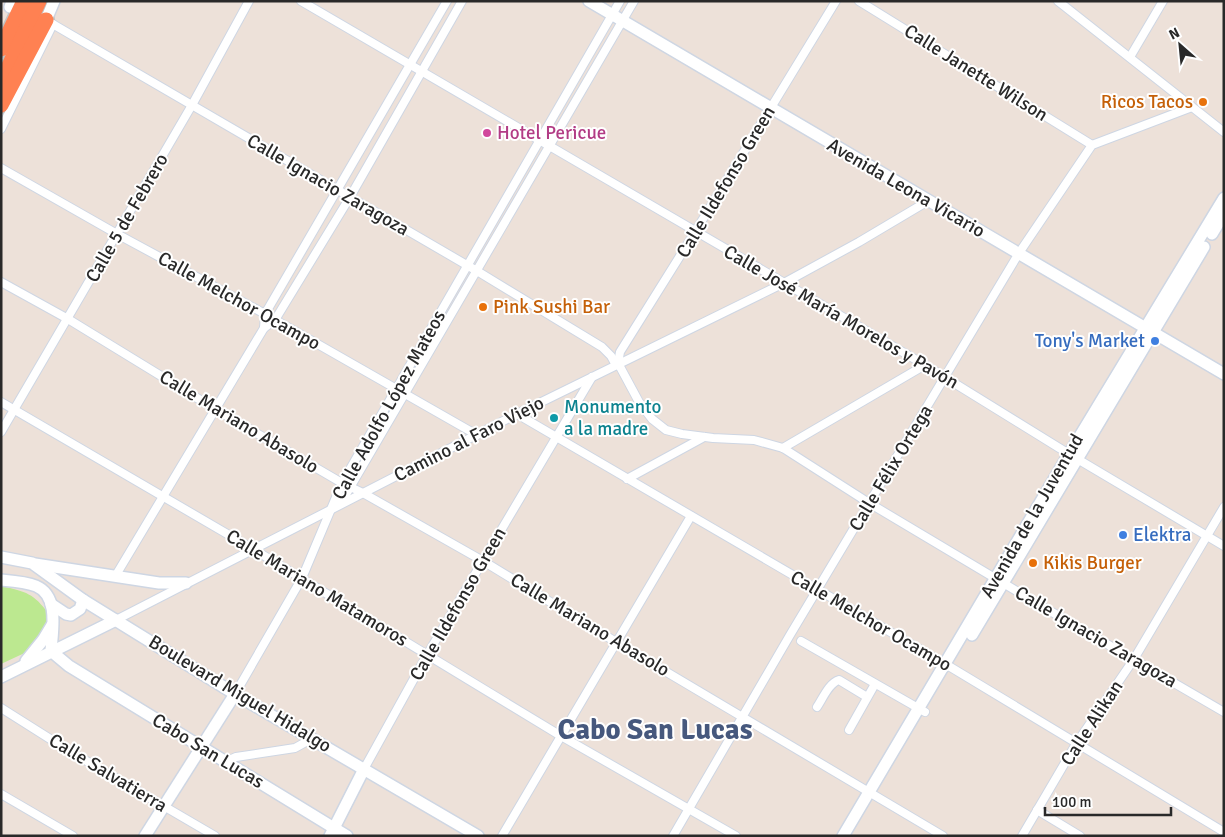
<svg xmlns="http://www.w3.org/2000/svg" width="1225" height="837" font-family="Signika,sans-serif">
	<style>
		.green { fill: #bce890 }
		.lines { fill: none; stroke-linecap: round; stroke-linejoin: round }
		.street-casing { stroke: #ced6e3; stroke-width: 10 }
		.secondary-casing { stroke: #ced6e3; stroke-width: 14 }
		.highway-casing { stroke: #c3c3c3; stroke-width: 18 }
		.street { stroke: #fff; stroke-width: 8 }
		.secondary { stroke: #fff; stroke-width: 11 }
		.highway { stroke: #ff8152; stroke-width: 15 }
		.food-dot { fill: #e8710a; stroke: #fff; stroke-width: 2 }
		.hotel-dot { fill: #d1479c; stroke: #fff; stroke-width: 2 }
		.shop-dot { fill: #3f7fe0; stroke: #fff; stroke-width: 2 }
		.culture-dot { fill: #0f9aa8; stroke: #fff; stroke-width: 2 }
		.labels { text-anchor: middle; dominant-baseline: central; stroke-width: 4; stroke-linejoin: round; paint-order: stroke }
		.street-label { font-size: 19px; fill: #292929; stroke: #fff }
		.food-label { font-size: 19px; fill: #c56008; stroke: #fff; text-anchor: start }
		.hotel-label { font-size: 19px; fill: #b23c85; stroke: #fff; text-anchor: start }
		.shop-label { font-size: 19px; fill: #366cbe; stroke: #fff; text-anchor: end }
		.culture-label { font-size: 19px; fill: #0d838f; stroke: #fff; text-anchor: start }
		.town-label { font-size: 29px; font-weight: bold; fill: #46587d; stroke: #fff }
	</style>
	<rect width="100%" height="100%" fill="#ede1d9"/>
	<path class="green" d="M1,586C27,592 33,593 49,614L47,630L31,650L1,664Z"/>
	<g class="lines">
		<g class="street-casing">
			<g id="street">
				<path d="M301,1L925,365L1069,454L1224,546"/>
				<path d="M836,1L695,232L620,352L618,363L639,402L652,419L666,430L682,434L713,438L754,440L783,448L869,503L1045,608L1224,712"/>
				<path d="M859,1L1092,145"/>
				<path d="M1058,1L1224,132"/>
				<path d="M44,19L477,271L602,347L611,356L616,365"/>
				<path d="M1130,57L1163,1"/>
				<path d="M1,129L53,24"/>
				<path d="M1,168L117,234L265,314L477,435"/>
				<path d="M1,282L68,319L215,409L342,483L363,493L483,561L616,642L943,836"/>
				<path d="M264,328L265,314L447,1"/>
				<path d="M1,402L253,549L561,736L736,836"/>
				<path d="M517,414L952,668L1224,832"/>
				<path d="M1,432L192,105L249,1"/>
				<path d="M783,448L925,365"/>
				<path d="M627,479L704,437"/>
				<path d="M341,503L634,1"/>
				<path d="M116,575L264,328L275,320L350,197L462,1"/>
				<path d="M116,620L517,414L784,283L859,242L928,201"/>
				<path d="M801,641L925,712"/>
				<path d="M235,694L302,578L342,483L620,1"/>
				<path d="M817,707C823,698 829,683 839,680L867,697"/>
				<path d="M1,708L66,749L215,836"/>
				<path d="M849,730L875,684"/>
				<path d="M225,762L236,757L295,748L313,738"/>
				<path d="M364,769L427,655L592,377"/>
				<path d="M1,794L73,836"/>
				<path d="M1037,810L1080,836"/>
				<path d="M502,836L691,516"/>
				<path d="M673,836L790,635L1019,253L1092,145L1192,107"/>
				<path d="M1022,836L1076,744L1134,659L1224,507"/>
			</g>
		</g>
		<g class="secondary-casing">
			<g id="secondary">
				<path d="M589,1L1224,374"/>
				<path d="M10,7L12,1"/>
				<path d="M46,20L54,1"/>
				<path d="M1212,234L1224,214"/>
				<path d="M1,557L32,563L83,600L235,694L478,836"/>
				<path d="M35,564L159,583H186"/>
				<path d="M1,580C12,581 26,582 36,586C60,596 52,632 51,651L69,666L347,836"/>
				<path d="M51,604L66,614L71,615L80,609L83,600"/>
				<path d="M972,635L1204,247"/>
				<path d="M26,661L43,640L52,625"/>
				<path d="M1,677L116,620"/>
				<path d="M145,836L235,694"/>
				<path d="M330,836L364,769"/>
				<path d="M843,836L1069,454L1224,198"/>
			</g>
		</g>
		<g class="highway-casing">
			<g id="highway">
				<path d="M1,49L24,1"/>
				<path d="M1,83L39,1"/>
				<path d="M1,105L46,20"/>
			</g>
		</g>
		<use href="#street" class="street"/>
		<use href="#secondary" class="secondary"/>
		<use href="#highway" class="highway"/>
	</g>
	<g class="food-dot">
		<circle cx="1203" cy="102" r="5"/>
		<circle cx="483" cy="307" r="5"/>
		<circle cx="1033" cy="563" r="5"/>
	</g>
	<circle class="hotel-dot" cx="487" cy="133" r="5"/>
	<g class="shop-dot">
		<circle cx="1155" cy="341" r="5"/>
		<circle cx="1123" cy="535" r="5"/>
	</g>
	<circle class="culture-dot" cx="554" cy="418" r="5"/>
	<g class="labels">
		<g class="street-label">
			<text transform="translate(976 73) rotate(32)">Calle Janette Wilson</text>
			<text transform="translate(726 182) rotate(-59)">Calle Ildefonso Green</text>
			<text transform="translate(328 185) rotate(30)">Calle Ignacio Zaragoza</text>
			<text transform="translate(906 188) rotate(30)">Avenida Leona Vicario</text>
			<text transform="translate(127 218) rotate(-60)">Calle 5 de Febrero</text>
			<text transform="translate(239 301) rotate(29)">Calle Melchor Ocampo</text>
			<text transform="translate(841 317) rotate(30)">Calle José María Morelos y Pavón</text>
			<text transform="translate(389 405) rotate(-61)">Calle Adolfo López Mateos</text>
			<text transform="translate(239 422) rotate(31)">Calle Mariano Abasolo</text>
			<text transform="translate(469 439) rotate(-27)">Camino al Faro Viejo</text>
			<text transform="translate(891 468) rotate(-59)">Calle Félix Ortega</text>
			<text transform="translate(1032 516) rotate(-60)">Avenida de la Juventud</text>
			<text transform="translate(317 588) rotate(31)">Calle Mariano Matamoros</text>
			<text transform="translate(458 604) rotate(-60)">Calle Ildefonso Green</text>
			<text transform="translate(871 621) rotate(30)">Calle Melchor Ocampo</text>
			<text transform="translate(590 625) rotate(31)">Calle Mariano Abasolo</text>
			<text transform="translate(1096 637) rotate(30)">Calle Ignacio Zaragoza</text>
			<text transform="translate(240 694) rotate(31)">Boulevard Miguel Hidalgo</text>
			<text transform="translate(1092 723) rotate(-57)">Calle Alikan</text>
			<text transform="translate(208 751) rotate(31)">Cabo San Lucas</text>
			<text transform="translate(108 773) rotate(31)">Calle Salvatierra</text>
		</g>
		<g class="food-label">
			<text x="1193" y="102" text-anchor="end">Ricos Tacos</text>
			<text x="493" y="307">Pink Sushi Bar</text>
			<text x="1043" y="563">Kikis Burger</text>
		</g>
		<g class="hotel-label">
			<text x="497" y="133">Hotel Pericue</text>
		</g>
		<g class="shop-label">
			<text x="1145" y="341">Tony's Market</text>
			<text x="1133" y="535" text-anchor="start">Elektra</text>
		</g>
		<g class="culture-label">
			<text x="564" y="407">Monumento<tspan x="564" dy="22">a la madre</tspan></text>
		</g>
		<g class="town-label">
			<text x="655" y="729">Cabo San Lucas</text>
		</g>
	</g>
	<rect width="1225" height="837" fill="none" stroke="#292929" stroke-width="5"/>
	<g transform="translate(1180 45) rotate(333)" stroke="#ffffff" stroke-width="4" paint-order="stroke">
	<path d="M0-4L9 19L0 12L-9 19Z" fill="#292929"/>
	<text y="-8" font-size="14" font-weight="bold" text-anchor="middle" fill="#292929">N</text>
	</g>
	<path d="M1045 807v8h126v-8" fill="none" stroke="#292929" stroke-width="2.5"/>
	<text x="1052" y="807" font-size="15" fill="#292929" stroke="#ffffff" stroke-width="4" paint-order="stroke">100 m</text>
</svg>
